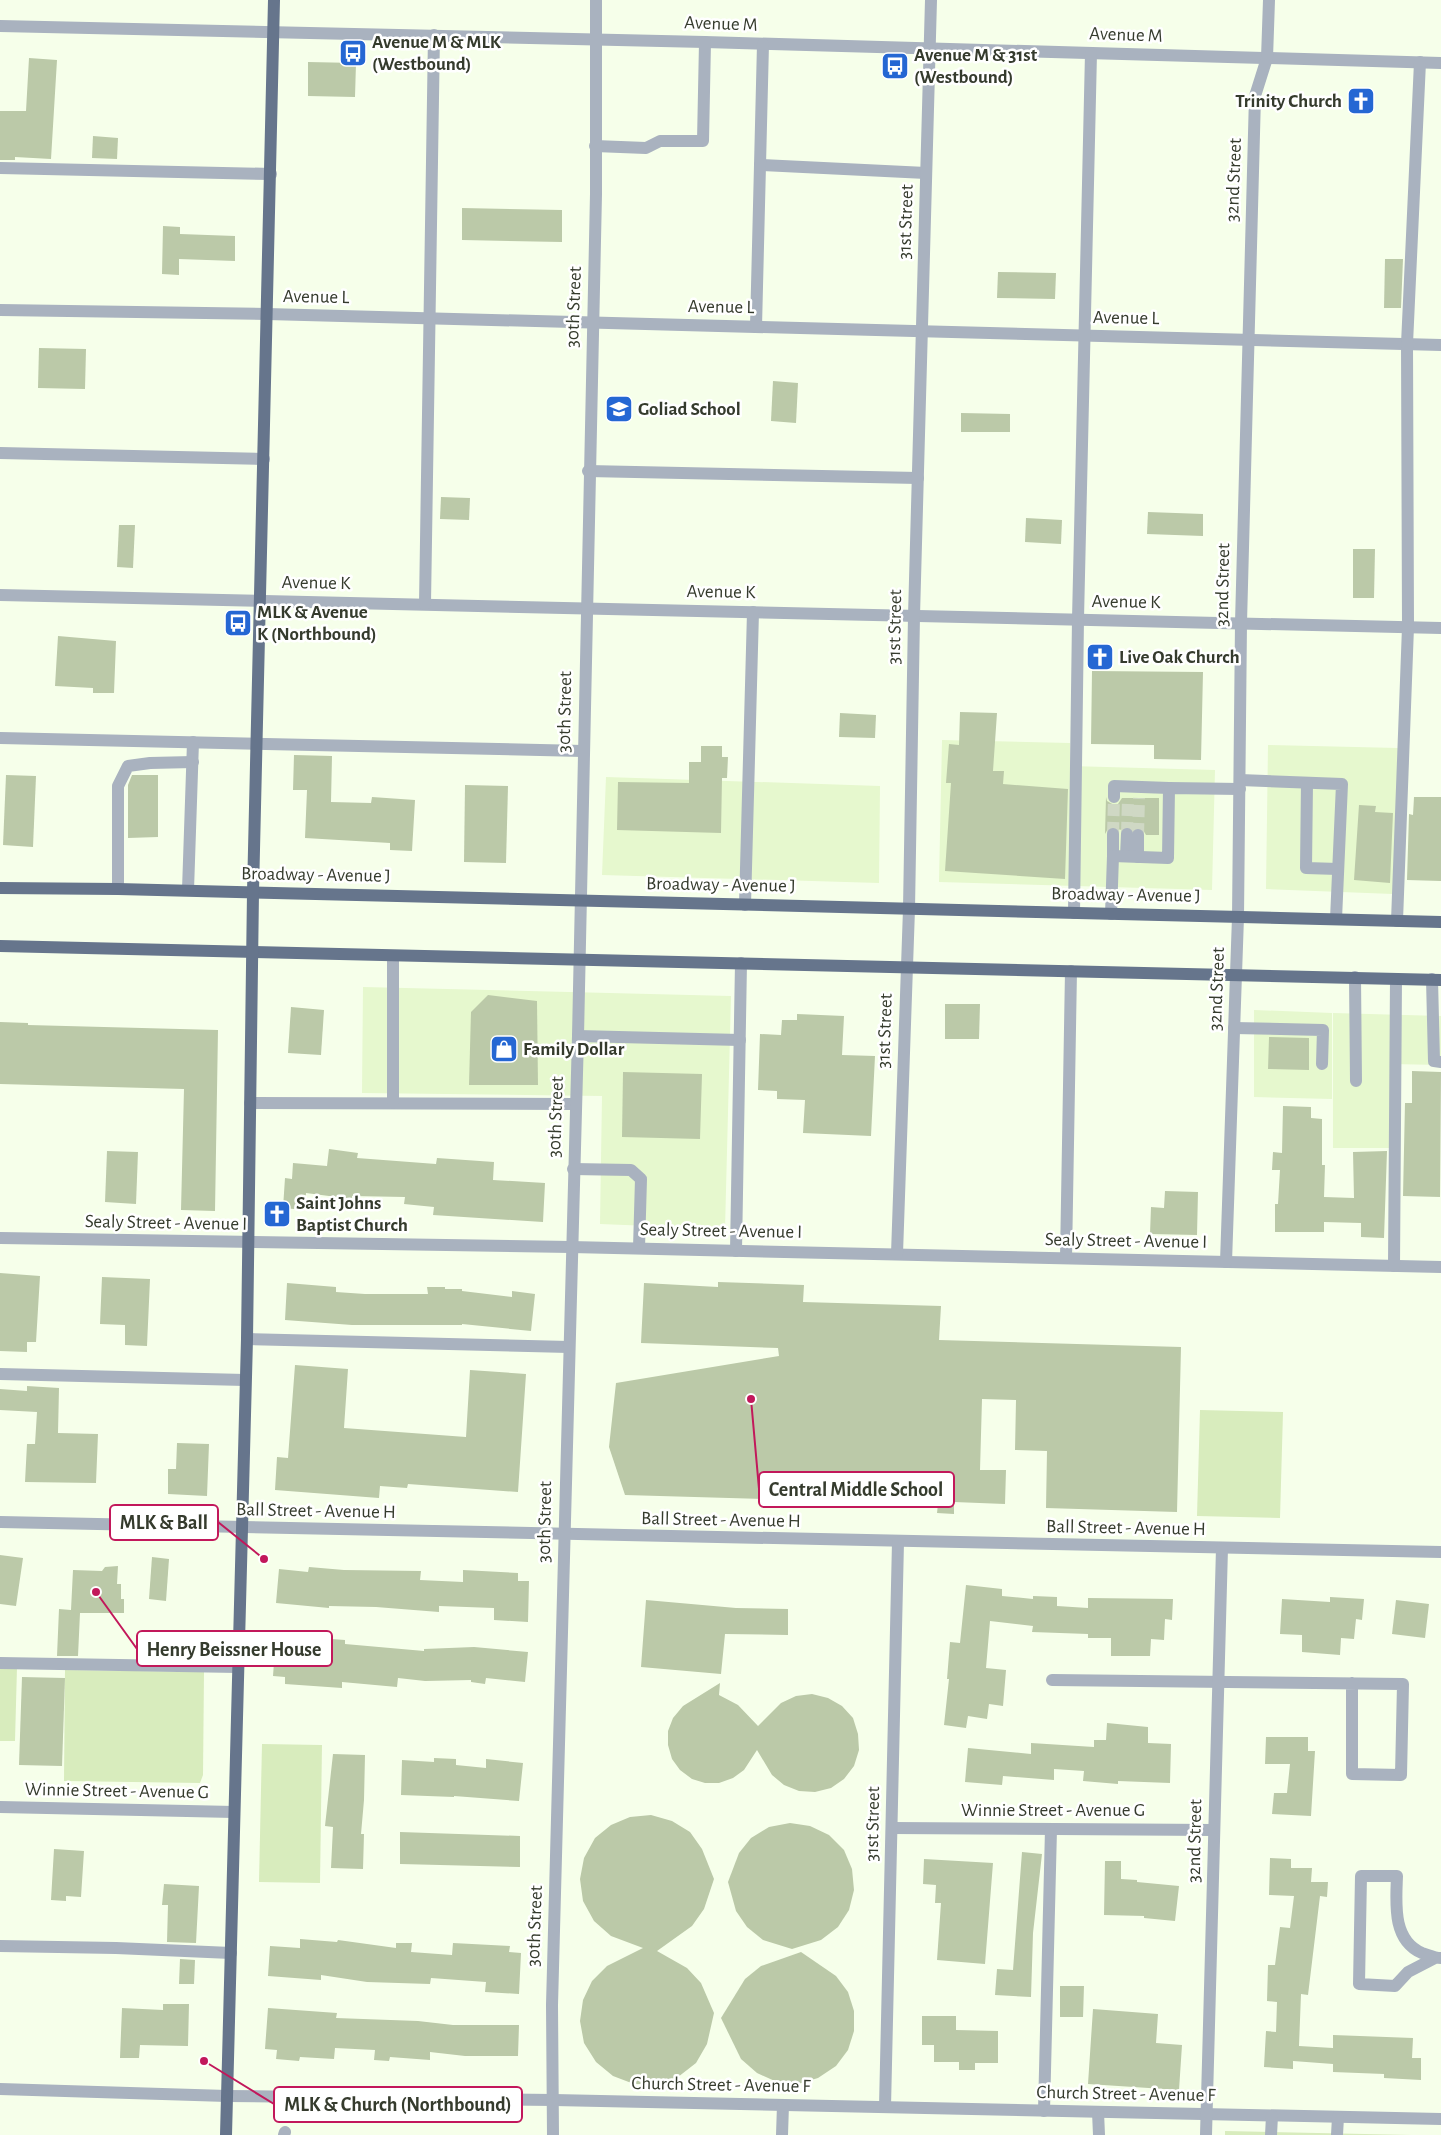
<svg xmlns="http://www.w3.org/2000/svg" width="1441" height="2135" font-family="'Alegreya Sans',sans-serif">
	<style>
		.built { fill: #e6f8ce }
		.green { fill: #d8ecbd }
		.building { fill: #bbc9a8 }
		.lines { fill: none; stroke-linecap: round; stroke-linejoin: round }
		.minor-tunnel { stroke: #cfd8c4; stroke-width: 12; stroke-dasharray: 12 6; stroke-linecap: butt }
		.minor { stroke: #a9b2bf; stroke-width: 12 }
		.major { stroke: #66758c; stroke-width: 12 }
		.labels { text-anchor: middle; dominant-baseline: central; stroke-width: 5; stroke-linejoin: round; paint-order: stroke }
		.street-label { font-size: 19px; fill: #353b2d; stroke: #fff }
		.poi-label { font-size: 19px; font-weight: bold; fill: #353b2d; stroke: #fff; text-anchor: start }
		.leader { fill: none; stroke: #c2185b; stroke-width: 2 }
		.callout-dot { fill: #c2185b; stroke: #fff; stroke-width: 2 }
		.callout { fill: #fff; stroke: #c2185b; stroke-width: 2 }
		.callout-label { font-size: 20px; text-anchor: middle; font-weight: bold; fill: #353b2d }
	</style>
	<rect width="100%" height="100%" fill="#f6ffea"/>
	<g class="built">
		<path d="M942,740L1070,743V766L1215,770L1212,890L939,882Z"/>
		<path d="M1268,745L1398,748L1393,894L1266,889Z"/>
		<path d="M606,777L880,786L879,883L602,875Z"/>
		<path d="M363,987L731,996L725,1229L600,1224L602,1096L362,1093Z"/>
		<path d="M1254,1010L1332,1013V1099L1254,1097Z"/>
		<path d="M1333,1013L1441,1016V1065L1390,1064V1148H1333Z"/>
	</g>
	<g class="green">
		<path d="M1200,1410L1283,1412L1280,1518L1197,1516Z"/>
		<path d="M0,1666L17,1667L15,1741H0Z"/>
		<path d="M65,1670L204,1672L203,1775L200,1783L64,1781Z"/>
		<path d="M262,1744L322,1745L320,1883L259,1882Z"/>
		<path d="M1225,2131L1412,2135H1225Z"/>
	</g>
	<g class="building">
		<path d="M29,58L57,60L51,159L15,157V160H0V111H26Z"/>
		<path d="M308,62L356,63L355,97L308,96Z"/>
		<path d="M93,136L118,138L117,159L92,158Z"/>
		<path d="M462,208L562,210V242L462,240Z"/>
		<path d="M163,226L180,227V234L235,236V261L179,259V275L162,274Z"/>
		<path d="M1385,259H1403L1401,308H1384Z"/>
		<path d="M998,272L1056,273L1055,299L997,298Z"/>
		<path d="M39,348L86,349L85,389L38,388Z"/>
		<path d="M773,381L798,383L796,423L771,421Z"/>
		<path d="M961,413L1010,414V432H961Z"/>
		<path d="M441,497L470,498L469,520L440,519Z"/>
		<path d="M1148,512L1203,514V536L1147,534Z"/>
		<path d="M1026,518L1062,520L1061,544L1025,542Z"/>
		<path d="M119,525H135L133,568L117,567Z"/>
		<path d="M1353,549H1375L1374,598H1353Z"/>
		<path d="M58,636L116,641L114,693H93V688L55,686Z"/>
		<path d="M1092,671L1203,672L1201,760L1154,759V745L1091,744Z"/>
		<path d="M960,712L997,713L993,771H1004L1003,784L1068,789L1065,879L945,871L951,783H946L949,744L959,745Z"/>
		<path d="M840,713L876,715L875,738L839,737Z"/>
		<path d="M701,746H722V757H728L727,778H722L721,833L617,830L618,782L689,783V762H701Z"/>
		<path d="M294,755L332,756L331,802L371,803L372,797L415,800L412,851L390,850V843L305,838L307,790H293Z"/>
		<path d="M6,775L36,776L33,847L3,845Z"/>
		<path d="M132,775H158V837L128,838V785Z"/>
		<path d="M465,785L508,786L506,863L464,862Z"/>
		<path d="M1106,797L1107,801L1114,805L1118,804L1122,798H1159V835H1146L1142,828L1133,829L1127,826L1120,830L1117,827H1109L1105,834Z"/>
		<path d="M1414,797H1441V881L1407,880L1409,814L1413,815Z"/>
		<path d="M1359,805L1376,806L1375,812L1393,813L1390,883L1354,880Z"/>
		<path d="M488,995L537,1001L538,1085H469L471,1012Z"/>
		<path d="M945,1004H980L979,1039H945Z"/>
		<path d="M291,1007L324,1010L321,1055L288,1053Z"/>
		<path d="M797,1014L844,1016L842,1055L875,1056L871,1136L803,1133L805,1100L777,1099V1091L758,1090L760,1034L781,1035L782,1020H797Z"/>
		<path d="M0,1022L28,1023V1025L218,1030L215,1211L181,1210L184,1089L0,1084Z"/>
		<path d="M1269,1037L1309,1038V1070L1268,1069Z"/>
		<path d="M1412,1071L1441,1072L1440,1197L1403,1196L1405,1103H1412Z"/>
		<path d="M623,1072L702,1074L700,1139L622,1137Z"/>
		<path d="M1283,1106L1311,1107V1118L1322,1119V1165H1325L1324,1197L1354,1198L1353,1152L1387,1151L1384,1238L1361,1237V1223L1324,1222V1232H1275V1204H1278L1280,1170H1272L1273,1152L1282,1153Z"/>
		<path d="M329,1149L358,1153L357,1158L436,1164L437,1158L494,1162L493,1180L545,1183L543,1222L433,1215L434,1207L404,1204L405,1197L352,1196V1199L306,1193L305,1210L283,1208L285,1178L292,1179L293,1163L327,1166Z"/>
		<path d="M107,1151L138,1152L136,1204L105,1202Z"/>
		<path d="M1165,1191L1198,1192L1197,1235L1150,1234L1151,1207L1164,1208Z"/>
		<path d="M0,1273L40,1276L36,1342H27V1352L0,1351Z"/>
		<path d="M102,1277L150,1279L147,1346L125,1345V1325L100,1324Z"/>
		<path d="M718,1282L804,1285L803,1302L941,1306L939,1340L1181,1347L1177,1512L1046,1508L1047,1451L1015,1450L1016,1400L982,1399L980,1470H1006L1005,1504L954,1502V1514L937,1513L938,1504L625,1495L609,1447L616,1383L779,1356L778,1348L641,1343L644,1283L718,1287Z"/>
		<path d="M287,1283L336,1287V1292L365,1294H428L427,1287H445V1289H462V1291L512,1297V1291L535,1294L531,1331L462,1324V1325H352L285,1320Z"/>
		<path d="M295,1365L348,1369L344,1428L466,1437L470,1370L526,1374L518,1492L408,1484L407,1488L380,1486L379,1498L275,1490L277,1457L288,1458Z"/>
		<path d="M27,1386L59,1388L58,1433L98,1434L96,1483L25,1482L27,1444H35L37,1412L0,1410V1389L27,1391Z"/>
		<path d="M177,1443L209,1444L207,1496L168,1494V1469H176Z"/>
		<path d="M0,1555L23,1558L16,1606L0,1604Z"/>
		<path d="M152,1557L169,1559L166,1601L149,1599Z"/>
		<path d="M118,1566L117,1584H121V1599H124V1613H80L78,1656H57L59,1609L71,1610L73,1570L102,1571L105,1567Z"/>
		<path d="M309,1567L344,1570L421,1571L420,1580L463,1582V1570L518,1573V1581H529L528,1622L494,1620V1608L439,1606V1612L376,1607L329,1606V1608L276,1603L279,1569L308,1572Z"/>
		<path d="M966,1585L1002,1589V1596L1033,1599V1596L1057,1597V1606L1088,1608V1598L1173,1599L1172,1620L1165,1619L1164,1640L1151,1639L1150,1656H1111V1638H1088V1634L1032,1632L1033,1626L990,1621L986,1668L1006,1670L1003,1706L989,1704L987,1719L968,1716L966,1728L944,1725L949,1679H947L950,1642L960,1643Z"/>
		<path d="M1330,1597L1364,1599L1362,1620L1356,1619L1354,1639L1341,1638L1340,1655L1302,1652V1635L1280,1634L1282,1599L1330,1602Z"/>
		<path d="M646,1600L736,1608L788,1609V1635L725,1634L721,1674L641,1667Z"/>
		<path d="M1396,1600L1429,1604L1425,1638L1392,1634Z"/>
		<path d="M276,1635L345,1640V1644L424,1651V1649L474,1647L528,1652L525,1682L486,1678L485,1684L471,1682V1680L425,1681L398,1678L397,1687L342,1682V1688L285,1684V1677L273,1676Z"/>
		<path d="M22,1677L65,1678L62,1766L19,1765Z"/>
		<path d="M720,1683L719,1695L738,1705L758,1726L781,1703L796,1696L812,1694L828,1698L842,1706L853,1718L858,1734L859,1750L854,1766L844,1779L831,1788L815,1792L799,1791L784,1785L772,1775L757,1750L744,1770L733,1778L719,1783H705L692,1779L680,1770L672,1759L668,1745V1731L673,1718L683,1706Z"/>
		<path d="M1107,1723L1148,1727V1743L1171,1744L1170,1783L1118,1781V1784L1083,1781L1084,1771L1054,1769V1780L1003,1776L1002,1785L965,1782L968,1748L1031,1754V1743L1094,1747V1740H1106Z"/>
		<path d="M1266,1737H1308V1751H1315L1311,1816L1272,1814L1274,1793H1287L1290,1764H1265Z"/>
		<path d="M333,1754L365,1755L364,1800L361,1834H364L363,1869L331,1868L333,1827L325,1826Z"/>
		<path d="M434,1758L456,1759V1765L486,1768V1759L523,1763L519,1801L454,1796V1797L401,1795L402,1760L434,1762Z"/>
		<path d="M651,1815L672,1821L690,1832L702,1849L714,1879L704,1909L692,1926L657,1951L687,1968L701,1983L714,2013L707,2044L696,2063L678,2077L657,2084H634L613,2076L596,2062L584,2043L580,2021L583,2000L592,1981L607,1966L643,1948L611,1936L594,1921L583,1901L580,1879L584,1858L595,1838L611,1825L630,1817Z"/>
		<path d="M790,1823L810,1826L829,1835L844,1850L852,1869L854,1890L849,1910L838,1927L821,1940L792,1949L763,1940L747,1927L736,1911L728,1882L739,1853L751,1838L769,1827Z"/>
		<path d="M400,1832L520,1836V1867L400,1864Z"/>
		<path d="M54,1849L84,1851L81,1897L66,1896V1901L51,1900Z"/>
		<path d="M1022,1852L1042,1854L1033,1933L1031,1997L995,1995L997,1969L1013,1970Z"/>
		<path d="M1270,1858L1291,1859V1868H1312L1311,1882H1328L1327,1897L1320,1896L1308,1995L1301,1994L1299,2046L1333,2048V2035L1413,2038L1412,2058H1421V2080L1384,2078V2074L1333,2072V2064L1293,2061V2069L1264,2067L1266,2031L1276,2032L1277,2002L1267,2001L1268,1965H1275L1280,1927L1290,1928L1294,1896L1269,1895Z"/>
		<path d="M924,1859L993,1863L985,1964L937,1960L941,1903H935L936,1885L923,1884Z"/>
		<path d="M1105,1861H1121V1879L1137,1880V1882L1179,1886L1175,1921L1144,1918V1916L1104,1915Z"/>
		<path d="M164,1884L199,1886L196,1943L167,1942L168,1905H162Z"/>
		<path d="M300,1939L337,1942L338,1940L396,1948V1943H412L411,1952L452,1955L453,1943L510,1946L509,1952L521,1953L519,1994L485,1992L486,1982L431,1978L430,1984L367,1982L321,1975V1980L268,1976L270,1946L300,1948Z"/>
		<path d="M801,1952L836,1976L848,1992L854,2011V2031L848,2050L836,2066L818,2078L798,2084L777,2082L757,2073L741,2059L721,2018L745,1979L761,1966Z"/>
		<path d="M180,1959L195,1960L194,1984H179Z"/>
		<path d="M1060,1986H1084L1083,2017H1060Z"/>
		<path d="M163,2004H189L188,2046L140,2045L139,2058H120L122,2008L163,2010Z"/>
		<path d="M268,2008L337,2013L336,2018L418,2021L453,2025H519L518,2056H465L430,2052V2060L390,2057L389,2061L374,2060L375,2050L335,2048L334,2059L300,2057L299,2061L276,2059L277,2050L265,2049Z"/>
		<path d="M1093,2009L1158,2014L1156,2043L1182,2045L1179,2090L1088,2084Z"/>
		<path d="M922,2016H956V2030L998,2031V2063H975V2070H959V2062H934V2045H922Z"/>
	</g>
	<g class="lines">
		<g class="minor-tunnel">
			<path d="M1113,834L1114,797"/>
			<path d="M1127,834L1128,798"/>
			<path d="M1138,835L1139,798"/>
		</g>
		<g class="minor">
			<path d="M0,26L705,42L1441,63"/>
			<path d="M595,146L646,148L660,141H703L705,42"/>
			<path d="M760,165L926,173"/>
			<path d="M0,168L271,174"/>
			<path d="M0,310L267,314L1441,345"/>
			<path d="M756,327L763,44"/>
			<path d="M0,453L264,459"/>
			<path d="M588,471L918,478"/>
			<path d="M0,595L1441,628"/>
			<path d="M425,604L434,35"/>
			<path d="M0,738L583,751"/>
			<path d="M1240,780L1342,784L1336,919"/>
			<path d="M1307,783L1306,868L1338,869"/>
			<path d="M1114,797V786L1169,788"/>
			<path d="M1113,856V834"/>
			<path d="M1126,856L1127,834"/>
			<path d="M1138,857V835"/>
			<path d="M118,889V786L128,766L150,763L193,762"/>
			<path d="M188,890L193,742"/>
			<path d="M745,905L753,612"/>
			<path d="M1074,913L1078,619L1091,53"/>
			<path d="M1111,914L1113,856L1168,858L1169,788L1240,789"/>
			<path d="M1397,921L1408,627L1407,344L1420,62"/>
			<path d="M1355,977L1356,1081"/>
			<path d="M1432,979L1434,1061L1441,1062"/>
			<path d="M1234,1028L1323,1030L1322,1064"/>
			<path d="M578,1036L740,1040"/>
			<path d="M250,1103L575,1104"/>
			<path d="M393,1103V956"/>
			<path d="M573,1169L631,1170L641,1179L639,1248"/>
			<path d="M0,1238L571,1247L1441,1267"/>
			<path d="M736,1251L741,963"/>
			<path d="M897,1254L909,909L914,616L931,0"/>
			<path d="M1066,1258L1071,971"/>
			<path d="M1226,1262L1238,917L1241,623L1255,96L1267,58L1269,0"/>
			<path d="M1394,1266L1396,979"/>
			<path d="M247,1339L569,1347"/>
			<path d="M0,1374L245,1380"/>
			<path d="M0,1522L1441,1552"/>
			<path d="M0,1663L238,1667"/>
			<path d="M1052,1680C1169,1681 1286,1682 1403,1684L1401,1775L1352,1774V1683"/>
			<path d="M0,1807L234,1812"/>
			<path d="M892,1828L1214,1830"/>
			<path d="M0,1946L116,1948L231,1953"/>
			<path d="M1435,1958L1408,1972L1395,1986L1359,1984L1361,1876H1397C1396,1903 1392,1940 1422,1953C1429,1955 1434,1958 1441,1958"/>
			<path d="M0,2089L227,2096L554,2100L1441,2119"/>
			<path d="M885,2107L898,1542"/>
			<path d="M1044,2111L1051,1829"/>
			<path d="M1098,2112L1099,2135"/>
			<path d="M284,2135L285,2132"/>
			<path d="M553,2135L552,2005L578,1036L596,194V0"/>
			<path d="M782,2135L783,2105"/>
			<path d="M1206,2135L1222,1548"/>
			<path d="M1271,2135L1272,2116"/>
			<path d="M1337,2135L1338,2117"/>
		</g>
		<g class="major">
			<path d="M0,888L118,889L1441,922"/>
			<path d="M0,946L1441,980"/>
			<path d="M226,2135L247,1339L253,892L274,0"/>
		</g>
	</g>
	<defs>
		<g id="bus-square" transform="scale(1.4375)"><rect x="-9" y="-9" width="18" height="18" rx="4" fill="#2567d3" stroke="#fff"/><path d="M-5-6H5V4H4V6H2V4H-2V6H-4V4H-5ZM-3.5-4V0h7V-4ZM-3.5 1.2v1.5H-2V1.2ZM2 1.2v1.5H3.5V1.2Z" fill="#fff"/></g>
		<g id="church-square" transform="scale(1.4375)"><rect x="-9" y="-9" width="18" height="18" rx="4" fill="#2567d3" stroke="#fff"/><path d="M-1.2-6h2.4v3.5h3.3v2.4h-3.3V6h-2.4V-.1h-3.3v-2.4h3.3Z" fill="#fff"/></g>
		<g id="school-square" transform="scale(1.4375)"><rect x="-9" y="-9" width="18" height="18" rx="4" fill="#2567d3" stroke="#fff"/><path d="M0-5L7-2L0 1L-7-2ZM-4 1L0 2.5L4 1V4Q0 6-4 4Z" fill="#fff"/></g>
		<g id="shop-square" transform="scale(1.4375)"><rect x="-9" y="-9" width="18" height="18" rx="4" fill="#2567d3" stroke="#fff"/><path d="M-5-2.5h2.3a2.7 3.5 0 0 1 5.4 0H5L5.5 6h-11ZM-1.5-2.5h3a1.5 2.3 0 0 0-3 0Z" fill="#fff"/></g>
	</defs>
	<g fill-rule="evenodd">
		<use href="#bus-square" x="353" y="53"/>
		<use href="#bus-square" x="895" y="66"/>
		<use href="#church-square" x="1361" y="101"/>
		<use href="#school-square" x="619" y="409"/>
		<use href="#bus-square" x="238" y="623"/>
		<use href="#church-square" x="1100" y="657"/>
		<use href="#shop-square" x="504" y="1049"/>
		<use href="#church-square" x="277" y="1214"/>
	</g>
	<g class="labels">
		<g class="street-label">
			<text transform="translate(721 24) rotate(2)">Avenue M</text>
			<text transform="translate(1126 35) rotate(2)">Avenue M</text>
			<text transform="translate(1234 180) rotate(-88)">32nd Street</text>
			<text transform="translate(906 222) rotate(-88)">31st Street</text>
			<text transform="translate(316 297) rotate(1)">Avenue L</text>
			<text transform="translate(574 307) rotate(-88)">30th Street</text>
			<text transform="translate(721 307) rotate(1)">Avenue L</text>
			<text transform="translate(1126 318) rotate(1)">Avenue L</text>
			<text transform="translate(316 583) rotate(1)">Avenue K</text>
			<text transform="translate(1223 585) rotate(-89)">32nd Street</text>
			<text transform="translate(721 592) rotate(1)">Avenue K</text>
			<text transform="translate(1126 602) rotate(1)">Avenue K</text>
			<text transform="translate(895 627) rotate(-89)">31st Street</text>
			<text transform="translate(565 712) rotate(-89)">30th Street</text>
			<text transform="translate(316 875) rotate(1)">Broadway - Avenue J</text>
			<text transform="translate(721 885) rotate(1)">Broadway - Avenue J</text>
			<text transform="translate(1126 895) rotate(1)">Broadway - Avenue J</text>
			<text transform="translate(1217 989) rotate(-88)">32nd Street</text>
			<text transform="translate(885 1031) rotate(-88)">31st Street</text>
			<text transform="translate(556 1117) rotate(-88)">30th Street</text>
			<text transform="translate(166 1223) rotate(1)">Sealy Street - Avenue I</text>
			<text transform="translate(721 1231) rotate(1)">Sealy Street - Avenue I</text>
			<text transform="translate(1126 1241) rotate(1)">Sealy Street - Avenue I</text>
			<text transform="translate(316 1511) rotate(1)">Ball Street - Avenue H</text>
			<text transform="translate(721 1520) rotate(1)">Ball Street - Avenue H</text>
			<text transform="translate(545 1522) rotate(-89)">30th Street</text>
			<text transform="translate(1126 1528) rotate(1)">Ball Street - Avenue H</text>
			<text transform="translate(117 1791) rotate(1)">Winnie Street - Avenue G</text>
			<text x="1053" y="1810">Winnie Street - Avenue G</text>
			<text transform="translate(873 1824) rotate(-89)">31st Street</text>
			<text transform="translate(1195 1841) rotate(-89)">32nd Street</text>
			<text transform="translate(535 1926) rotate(-88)">30th Street</text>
			<text transform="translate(721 2085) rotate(1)">Church Street - Avenue F</text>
			<text transform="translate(1126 2094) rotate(1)">Church Street - Avenue F</text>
		</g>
		<g class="poi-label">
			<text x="372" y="42">Avenue M &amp; MLK<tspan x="372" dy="22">(Westbound)</tspan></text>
			<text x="914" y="55">Avenue M &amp; 31st<tspan x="914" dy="22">(Westbound)</tspan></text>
			<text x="1342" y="101" text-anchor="end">Trinity Church</text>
			<text x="638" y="409">Goliad School</text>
			<text x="257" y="612">MLK &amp; Avenue<tspan x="257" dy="22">K (Northbound)</tspan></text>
			<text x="1119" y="657">Live Oak Church</text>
			<text x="523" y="1049">Family Dollar</text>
			<text x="296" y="1203">Saint Johns<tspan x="296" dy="22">Baptist Church</tspan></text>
		</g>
	</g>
	<path class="leader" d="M751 1399L759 1489M264 1559L218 1522M96 1592L137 1649M204 2061L274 2104"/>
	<g class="callout-dot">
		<circle cx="751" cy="1399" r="5"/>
		<circle cx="264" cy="1559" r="5"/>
		<circle cx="96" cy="1592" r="5"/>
		<circle cx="204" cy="2061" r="5"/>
	</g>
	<g class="callout">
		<rect x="759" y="1472" width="195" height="35" rx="5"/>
		<rect x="110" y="1505" width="108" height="35" rx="5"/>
		<rect x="137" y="1631" width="195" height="35" rx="5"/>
		<rect x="274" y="2087" width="248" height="35" rx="5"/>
	</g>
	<g class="callout-label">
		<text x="856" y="1496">Central Middle School</text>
		<text x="164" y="1529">MLK &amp; Ball</text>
		<text x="234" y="1656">Henry Beissner House</text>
		<text x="398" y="2111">MLK &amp; Church (Northbound)</text>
	</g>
</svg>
